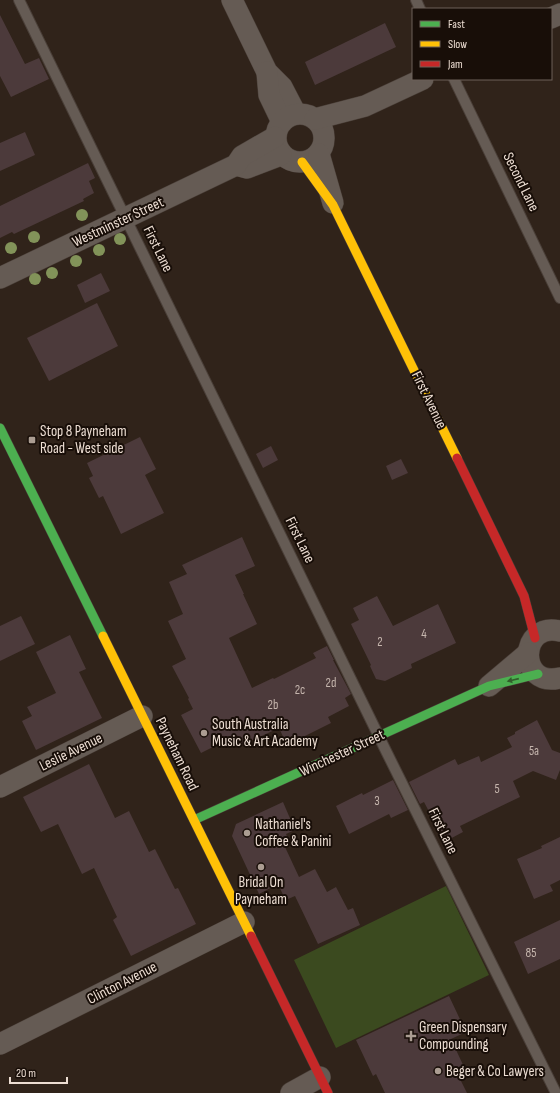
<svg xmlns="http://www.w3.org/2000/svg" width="560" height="1093" font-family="'Sofia Sans Condensed',sans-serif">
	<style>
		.green { fill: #3b4a1f }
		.building { fill: #4c3a3b }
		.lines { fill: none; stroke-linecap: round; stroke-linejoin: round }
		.lane-casing { stroke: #4a3f38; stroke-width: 12 }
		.street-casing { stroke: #4a3f38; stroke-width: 22 }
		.fast-casing { stroke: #4a3f38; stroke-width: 10 }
		.slow-casing { stroke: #4a3f38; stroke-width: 10 }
		.jam-casing { stroke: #4a3f38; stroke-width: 10 }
		.lane { stroke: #655b54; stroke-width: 10 }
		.street { stroke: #655b54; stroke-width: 21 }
		.fast { stroke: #4caf50; stroke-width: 9 }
		.slow { stroke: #ffc107; stroke-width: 9 }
		.jam { stroke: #c62828; stroke-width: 9 }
		.tree { fill: #829359 }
		.oneway { fill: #325e2c }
		.poi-dot { fill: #ab9d92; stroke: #180e08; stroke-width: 1.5 }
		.labels { text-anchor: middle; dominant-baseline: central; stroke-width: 4; stroke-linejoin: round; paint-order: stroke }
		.number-label { font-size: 13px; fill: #c5b5ad }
		.street-label { font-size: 15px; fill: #edded3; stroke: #180e08 }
		.poi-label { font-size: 15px; fill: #edded3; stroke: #180e08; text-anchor: start }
	</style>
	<rect width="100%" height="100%" fill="#30231a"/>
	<path class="green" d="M446,886L489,975L336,1048L294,960Z"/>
	<g class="building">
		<path d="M0,15L25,64L39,58L49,79L11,97L0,76Z"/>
		<path d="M385,23L396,47L315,85L305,62Z"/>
		<path d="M25,132L35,155L0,171V143Z"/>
		<path d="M88,163L95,178L89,181L94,193L83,199L84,201L14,234L12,232L0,238V206Z"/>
		<path d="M101,273L110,291L85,303L77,285Z"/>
		<path d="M97,303L118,346L49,381L27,338Z"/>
		<path d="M140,437L156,469L145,475L164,513L121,534L103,496L99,498L89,478L93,476L87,463Z"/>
		<path d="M271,446L278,460L263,468L256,454Z"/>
		<path d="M401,459L408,473L392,480L386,466Z"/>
		<path d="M242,537L255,566L235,575L244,594H243L257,624L229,638L252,688L273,678L274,679L316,658L313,653L327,646L334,660H333L351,694L345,698L349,706L328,717L331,723L287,745L279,728L242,745L237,735L201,753L181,715L193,709L188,699L189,698L172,666L186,659L168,621L183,614L169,582L187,574L182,565Z"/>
		<path d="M377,596L393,626L438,604L456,643L411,664L412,668L385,681L376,679L370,666L371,665L351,624L359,620L353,608Z"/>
		<path d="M21,616L35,644L0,661V626Z"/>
		<path d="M70,635L86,669L79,672L102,718L36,750L22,721L32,716L27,707L56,693L36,652Z"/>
		<path d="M537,720L552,750L560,753V770L556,780L533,771L513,781L520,797L460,826L463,832L446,841L438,824L436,825L424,802L420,804L409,782L455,759L458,765L479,756L481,762L512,747L507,738L515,734V732Z"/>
		<path d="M89,764L115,818L129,811L149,852L155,849L175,889L178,888L196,924L131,956L113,920L117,917L94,868L82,874L58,824L41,832L23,797Z"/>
		<path d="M393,780L408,810L391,818L389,814L349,834L336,806L362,793L363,795Z"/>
		<path d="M283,802L295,830L286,834L290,844L285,847L299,877L315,869L327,892L336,887L348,910L353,908L360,925L318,944L295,896L288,899V897L285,899L278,884L259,894L232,836L236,824Z"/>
		<path d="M560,837V880L550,885L553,891L534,899L517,859L542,848L541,846Z"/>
		<path d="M560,920V959L528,974L514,942Z"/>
		<path d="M449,996L466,1032L451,1039L464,1067L456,1071L467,1093H385L376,1074L373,1076L356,1040Z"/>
	</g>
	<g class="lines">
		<g class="lane-casing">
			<g id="lane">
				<path d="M19,0L387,753L556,1093"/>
				<path d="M416,0L420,9"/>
				<path d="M454,79L560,298"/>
			</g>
		</g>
		<g class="street-casing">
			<g id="street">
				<path d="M232,0L267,72L282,87L296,114"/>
				<path d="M551,18L560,14"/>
				<path d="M267,72L269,95L282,122"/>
				<circle cx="300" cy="138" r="24"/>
				<path d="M315,119L365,106L423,79"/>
				<path d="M319,154L333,203"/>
				<path d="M236,165L247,168L281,155"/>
				<path d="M0,278L236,165L242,156L275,137"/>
				<path d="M560,631C519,621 517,688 560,678"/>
				<path d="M489,686L528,653"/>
				<path d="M0,787L142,716"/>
				<path d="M0,1044L244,922"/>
				<path d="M291,1093L320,1077"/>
			</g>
		</g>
		<g class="fast-casing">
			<g id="fast">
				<path d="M0,428L103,636"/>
				<path d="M194,820L489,686L538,674"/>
			</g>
		</g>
		<g class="slow-casing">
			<g id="slow">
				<path d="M302,162L333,205L457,458"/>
				<path d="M103,636L251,936"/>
			</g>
		</g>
		<g class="jam-casing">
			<g id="jam">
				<path d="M457,458L524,596L535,638"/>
				<path d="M251,936L328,1093"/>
			</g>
		</g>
		<use href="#lane" class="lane"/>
		<use href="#street" class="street"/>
		<use href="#fast" class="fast"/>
		<use href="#slow" class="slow"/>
		<use href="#jam" class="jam"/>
	</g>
	<g class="tree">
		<circle cx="82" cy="215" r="6"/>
		<circle cx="34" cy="237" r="6"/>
		<circle cx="120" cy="239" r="6"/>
		<circle cx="11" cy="248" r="6"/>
		<circle cx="99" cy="250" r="6"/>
		<circle cx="76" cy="261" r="6"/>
		<circle cx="52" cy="273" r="6"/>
		<circle cx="35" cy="279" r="6"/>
	</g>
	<defs><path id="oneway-solid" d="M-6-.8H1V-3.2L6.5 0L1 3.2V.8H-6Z"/></defs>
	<use class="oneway" href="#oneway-solid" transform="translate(513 680) rotate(167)"/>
	<g class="poi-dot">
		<rect x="28" y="436" width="8" height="8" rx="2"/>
		<circle cx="204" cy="733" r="4"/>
		<circle cx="247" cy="833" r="4"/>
		<circle cx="261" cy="867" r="4"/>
		<path d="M409 1030h4v4h4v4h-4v4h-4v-4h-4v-4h4z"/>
		<circle cx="438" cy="1071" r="4"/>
	</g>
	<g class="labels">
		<g class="number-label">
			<text x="424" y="634">4</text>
			<text x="380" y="642">2</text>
			<text x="331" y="683">2d</text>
			<text x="300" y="690">2c</text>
			<text x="273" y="705">2b</text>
			<text x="534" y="751">5a</text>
			<text x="497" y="789">5</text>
			<text x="377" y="801">3</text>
			<text x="531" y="953">85</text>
		</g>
		<g class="street-label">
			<text transform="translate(521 182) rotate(64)">Second Lane</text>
			<text transform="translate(118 222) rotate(-25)">Westminster Street</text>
			<text transform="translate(158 249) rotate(64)">First Lane</text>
			<text transform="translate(429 400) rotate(64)">First Avenue</text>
			<text transform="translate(300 540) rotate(64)">First Lane</text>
			<text transform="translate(71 752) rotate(-26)">Leslie Avenue</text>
			<text transform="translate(342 753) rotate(-25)">Winchester Street</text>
			<text transform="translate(177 754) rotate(64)">Payneham Road</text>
			<text transform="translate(443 831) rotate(64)">First Lane</text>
			<text transform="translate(122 983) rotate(-27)">Clinton Avenue</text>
		</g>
		<g class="poi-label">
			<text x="40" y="431">Stop 8 Payneham<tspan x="40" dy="17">Road - West side</tspan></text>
			<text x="212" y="724">South Australia<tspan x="212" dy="17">Music &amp; Art Academy</tspan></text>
			<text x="255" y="824">Nathaniel's<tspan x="255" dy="17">Coffee &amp; Panini</tspan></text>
			<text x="261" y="882" text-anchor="middle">Bridal On<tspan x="261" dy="17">Payneham</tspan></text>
			<text x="419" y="1027">Green Dispensary<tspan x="419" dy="17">Compounding</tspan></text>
			<text x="446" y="1071">Beger &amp; Co Lawyers</text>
		</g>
	</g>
	<rect x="412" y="8" width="140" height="72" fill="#180e08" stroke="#6d6159"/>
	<rect x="420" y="21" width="20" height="6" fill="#4caf50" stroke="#6d6159"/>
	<text x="448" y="28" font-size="12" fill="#edded3">Fast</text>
	<rect x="420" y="41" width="20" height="6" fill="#ffc107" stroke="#6d6159"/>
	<text x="448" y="48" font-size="12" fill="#edded3">Slow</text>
	<rect x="420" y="61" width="20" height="6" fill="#c62828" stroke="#6d6159"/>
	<text x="448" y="68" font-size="12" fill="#edded3">Jam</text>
	<path d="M10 1077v6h57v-6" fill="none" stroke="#edded3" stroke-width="2"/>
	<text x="16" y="1077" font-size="12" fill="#edded3" stroke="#180e08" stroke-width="3" paint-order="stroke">20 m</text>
</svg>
